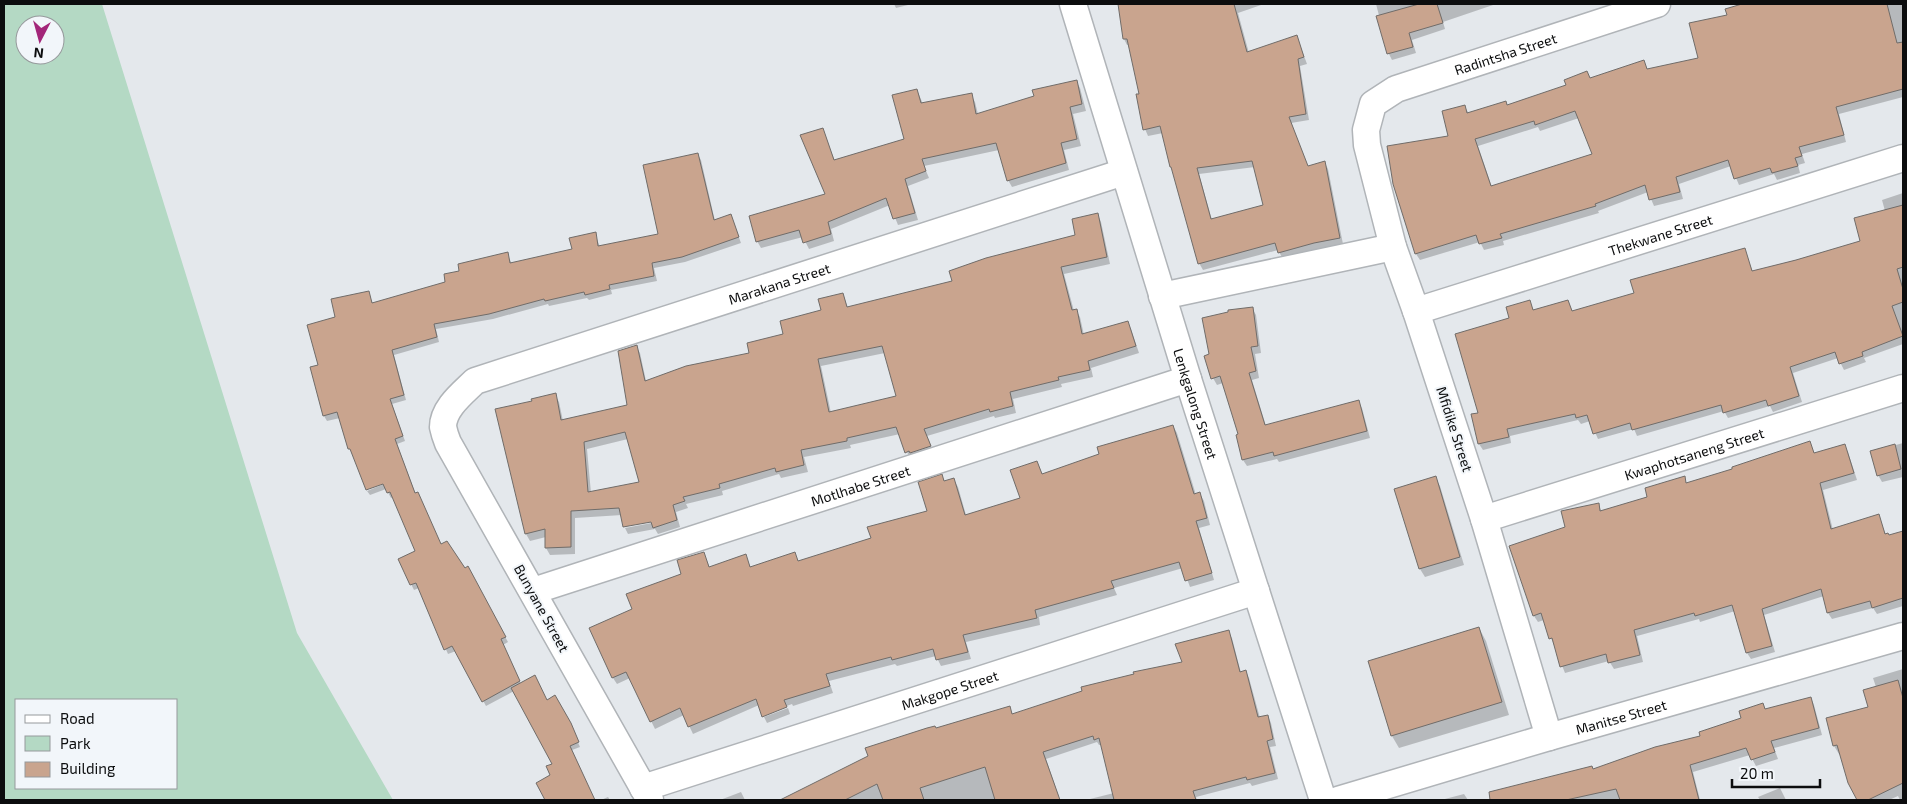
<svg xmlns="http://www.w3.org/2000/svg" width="1907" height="804" font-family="'Exo 2',sans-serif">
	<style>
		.green { fill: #b4d9c4; fill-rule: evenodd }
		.shadow { fill: #0003; fill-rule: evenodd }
		.building { fill: #c9a48e; stroke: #706c69; fill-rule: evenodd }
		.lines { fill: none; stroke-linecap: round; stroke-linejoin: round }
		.street-casing { stroke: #b0b4b8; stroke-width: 29 }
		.street { stroke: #fff; stroke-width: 26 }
		.labels { text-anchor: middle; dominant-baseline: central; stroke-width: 4; stroke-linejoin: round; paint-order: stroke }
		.street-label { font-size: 14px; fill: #0c0d0e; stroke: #f2f6fa }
	</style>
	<rect width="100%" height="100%" fill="#e4e8ec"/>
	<path class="green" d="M4,4H102L297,633L393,800H4ZM25,25H55V55H25ZM16,700H176V788H16Z"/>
	<g class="shadow">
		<path d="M894,4H912L896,8Z"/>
		<path d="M1119,4H1264L1238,13L1249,53L1297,37L1307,64L1300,66L1309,120L1291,123L1308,167L1325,163L1328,169L1343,244L1318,249L1283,259L1278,250L1203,270L1199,263L1163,133L1148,136L1145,129L1140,95L1130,45H1127L1124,39ZM1255,167L1265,206L1212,220L1199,174Z"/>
		<path d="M1376,4H1496L1443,22L1445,29L1412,40L1416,53L1392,60L1389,54Z"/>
		<path d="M1746,4H1752L1755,9L1772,4H1903V97L1839,114L1846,142L1802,154L1805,163L1798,165L1800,173L1777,180L1774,174L1739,185L1731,166L1679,184L1683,199L1654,206L1648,192L1598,211L1599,213L1503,241L1504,245L1484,250L1480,242L1420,260L1416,254L1394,184L1449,137L1465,107L1469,114L1507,106L1644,62L1648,70L1699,59L1729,16L1727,10ZM1579,118L1593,155L1492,187L1478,146L1538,127L1540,131Z"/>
		<path d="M1076,81L1080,88L1086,111L1073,114L1081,146L1064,150L1069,170L1012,187L1008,180L999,150L924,166L929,178L908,186L918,220L898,225L890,205L831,229L834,241L809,249L803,237L761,248L757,241L827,194L822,129L835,161L905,140L917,90L923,104L971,95L975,102L978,114L1035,97Z"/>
		<path d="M698,155L701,160L715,221H733L741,243L685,262L654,268L657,281L611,290L612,294L589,300L587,298L549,306L548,304L493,319L436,329L439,342L394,355L406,400L392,404L405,441L397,444L416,495L441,546L464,570L470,573L508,642L503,645L521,684L547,701L572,729L580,747L572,750L594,800H546L538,783L551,776L553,764L514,691L486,706L456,651L448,654L419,588L414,590L399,560L417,551L394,497L391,498L386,489L370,495L367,491L389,482L352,454L340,418L327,421L324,416L311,368L319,366L337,318L368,292L373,304L447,283L461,272L507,254L512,264L573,250L595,234L600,247L659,235Z"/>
		<path d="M1903,193V344L1864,358L1866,362L1844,370L1838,358L1793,373L1802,402L1773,412L1770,406L1728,418L1724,411L1637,436L1634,429L1598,439L1590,421L1581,424L1578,420L1510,436L1511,443L1483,450L1479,444L1480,414L1511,319L1529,301L1534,311L1568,301L1573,312L1636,294L1744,249L1753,272L1861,242L1885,211L1882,200Z"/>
		<path d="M1098,215L1101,222L1110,264L1064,274L1074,311L1076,310L1080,317L1084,335L1127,322L1131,329L1139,353L1091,368L1093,377L1061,384L1062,387L1013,399L1016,413L995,418L994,416L927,436L934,453L910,459L900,434L850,445L851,448L804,457L808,472L781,478L779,474L722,491L723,495L686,504L688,508L676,512L680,527L658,534L655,529L628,534L625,528L657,522V520L624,526V528L622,515L575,518V554L550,555L546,548V537L530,541L526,534L533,402L555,395L559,402L563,421L628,406L636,346L640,353L646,381L751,354L823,311L843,294L848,308L954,282L1077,236ZM885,353L898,397L831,413L821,366ZM628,439L641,483L591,493L587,449Z"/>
		<path d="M1252,308L1256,315L1261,353L1255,354L1259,378L1252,380L1266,426L1358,401L1362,408L1370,438L1279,462L1277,459L1247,466L1243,460L1240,435L1223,383L1217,385L1213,378L1210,355Z"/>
		<path d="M1173,426L1177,433L1196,495L1200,494L1204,501L1210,525L1199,528L1214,580L1190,587L1183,568L1114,588L1117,595L1039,617L1040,625L966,642L971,659L941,666L936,656L897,666L895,664L829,681L833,693L793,706L792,704L763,715L759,705L693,734L684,715L655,729L630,678L617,684L613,678L633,609L682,575L704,554L710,568L745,555L751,568L795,554L799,562L872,539L928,512L941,476L945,482L954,480L958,487L966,515L1021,499L1037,463L1043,475L1101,455Z"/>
		<path d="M1809,443L1815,454L1844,445L1848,452L1857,480L1823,490L1833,530L1878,515L1886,535L1889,537L1903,533V606L1877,614L1873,608L1832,619L1828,613L1824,596L1764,615L1775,652L1751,659L1747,653L1735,611L1700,622L1699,619L1637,636L1643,662L1614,669L1609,661L1565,673L1544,620L1538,622L1534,616L1566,528L1598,504L1602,512L1648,498L1684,478L1687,484L1734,470Z"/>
		<path d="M1903,443V477L1882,482L1878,475L1871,452Z"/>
		<path d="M1435,477L1440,486L1464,565L1425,577L1420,569L1395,490Z"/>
		<path d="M1479,628L1486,641L1509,715L1399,748L1392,736Z"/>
		<path d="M1228,632L1232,638L1241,673L1246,672L1249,678L1260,718L1268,716L1271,723L1276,746L1270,747L1278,779L1252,786L1250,783L1196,797L1197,800H1086L1114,793L1101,745H1099L1097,742L1046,759L1060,800H800L798,793L935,730L1009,708L1013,715L1184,663Z"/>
		<path d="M1903,669V800H1900L1898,796L1889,800H1858L1850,783L1840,753L1839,754L1834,746L1827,718L1870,708L1876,687L1873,678Z"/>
		<path d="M1811,698L1814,705L1822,735L1774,748L1778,759L1756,766L1750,755L1693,772L1700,800H1494L1528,788L1593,770L1702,736L1742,719L1763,705L1766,710Z"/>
		<path d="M788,708L790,714L767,723L764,717Z"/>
		<path d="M1780,788L1786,800H1760L1758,797Z"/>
		<path d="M741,792L745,800H720Z"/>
		<path d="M1464,794L1468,800H1441Z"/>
		<path d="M608,797L610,800H601Z"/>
	</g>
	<g class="building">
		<path d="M1118,4H1234L1247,52L1297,35L1304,57L1298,59L1306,114L1289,117L1308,166L1325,161L1340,238L1314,243L1278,253L1275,243L1198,264L1171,167H1170L1160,126L1143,130L1136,94H1139L1127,39H1123ZM1252,161L1263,205L1211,219L1197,168Z"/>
		<path d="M1419,4H1437L1443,23L1409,33L1413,47L1387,54L1376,16Z"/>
		<path d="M1742,4H1887L1897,43L1903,42V89L1836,107L1844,135L1799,147L1802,156L1795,158L1798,166L1772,173L1770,168L1734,179L1728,160L1676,177L1680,192L1649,200L1645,185L1595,204L1596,206L1500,234L1502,238L1479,244L1476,235L1415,254L1393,184L1387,146L1448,136L1442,111L1465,105L1467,113L1506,101L1507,105L1566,85L1564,80L1587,71L1590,78L1644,60L1647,69L1698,58L1689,23L1727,15L1725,9ZM1575,111L1592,154L1491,186L1475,139L1534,121L1535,125Z"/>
		<path d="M1077,80L1082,104L1070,107L1077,139L1061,143L1066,163L1007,181L996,143L922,159L926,171L905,179L915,213L893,219L886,198L828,222L831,234L803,243L799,230L756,242L749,216L825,194L800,135L823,128L834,160L904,139L892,95L917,89L921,103L972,93L976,114L1034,96L1032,90Z"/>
		<path d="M698,153L714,220L731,214L739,237L682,257L652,263L654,276L609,285L610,289L585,295L584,292L545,301L544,299L489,314L434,324L437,337L392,350L404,395L390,399L403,436L395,439L415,493L418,492L441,544L447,541L465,568L468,566L506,637L501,639L520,681L482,702L452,646L444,650L416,583L410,585L398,559L415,551L390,492L387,493L383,484L366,490L350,449H348L337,412L323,416L310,367L318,365L307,325L335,317L331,299L369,291L372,303L445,282L444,274L459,271L458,264L508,252L510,263L572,249L569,238L596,232L598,246L658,234L643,165Z"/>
		<path d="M1903,205V267L1897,269L1903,289V302L1892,306L1903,336L1862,352L1863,356L1839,364L1835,352L1790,367L1799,396L1768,406L1766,400L1723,413L1721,405L1632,430L1630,423L1593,434L1587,415L1576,418L1575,414L1507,429L1509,437L1478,444L1471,414L1478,413L1455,334L1509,318L1506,307L1530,300L1533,310L1568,300L1572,311L1634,293L1630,280L1745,248L1752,271L1796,260L1860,241L1854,218Z"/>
		<path d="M1098,213L1107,257L1061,267L1072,310L1077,309L1082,334L1128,321L1136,346L1088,361L1090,370L1058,377L1059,380L1010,392L1013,406L990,412L989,409L924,429L931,446L910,453L909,451L905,453L896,427L847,438V441L801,450L804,465L776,472L775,468L719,484L720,488L683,497L685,501L673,505L677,520L653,528L651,522L623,527L619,508L571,511V547L545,548V529L525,534L495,409L532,401L531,399L556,393L561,420L627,405L618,351L637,345L645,381L686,366L749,353L747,343L783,334L780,321L821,310L818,299L843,293L847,307L952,281L949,271L986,258L1075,235L1072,219ZM882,346L896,396L829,412L818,359ZM625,432L639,482L588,492L584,442Z"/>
		<path d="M1253,307L1258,346L1251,347L1256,371L1249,373L1265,425L1359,400L1367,431L1274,456L1273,452L1242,460L1236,435L1238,434L1220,376L1211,379L1204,356L1209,354L1202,318L1228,312V310Z"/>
		<path d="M1173,425L1194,494L1200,492L1207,518L1196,521L1212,573L1185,581L1179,562L1111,581L1114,588L1035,610L1037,618L963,635L968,652L936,660L933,649L892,660L891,657L826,674L830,686L784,700L787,707L762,717L756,699L688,727L680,708L650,722L626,672L612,678L589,628L632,609L626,594L681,574L677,560L704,552L709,567L746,554L750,567L795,552L798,561L871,538L867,527L927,511L918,482L942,474L944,481L954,478L965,515L1020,498L1010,470L1037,461L1042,474L1099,454L1097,447Z"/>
		<path d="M1810,441L1814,453L1845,444L1854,473L1820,483L1831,529L1879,514L1885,534L1888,533L1889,535L1903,531V598L1872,608L1870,601L1827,613L1821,589L1762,609L1772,646L1746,653L1732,605L1695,616L1694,613L1634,630L1640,655L1608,663L1606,654L1560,667L1552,638L1549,639L1541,613L1533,616L1509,546L1565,527L1561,511L1599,503L1600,511L1647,497L1645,488L1685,476L1686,483L1732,469V467Z"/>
		<path d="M1895,444L1901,469L1877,476L1870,451Z"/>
		<path d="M1436,476L1460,557L1419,569L1394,489Z"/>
		<path d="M1479,627L1502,702L1391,736L1368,661Z"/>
		<path d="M1229,630L1240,672L1246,670L1258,717L1268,715L1273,739L1267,741L1275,773L1247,780L1246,777L1193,791L1196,800H1114L1099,738L1094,740L1093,736L1043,752L1060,800H995L985,767L920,788L924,800H883L877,784L845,800H780L868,756L865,748L927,728L935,726L936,728L1010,706L1012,714L1082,691L1081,687L1134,674L1133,672L1182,662L1175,644Z"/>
		<path d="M535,675L547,700L555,695L571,723L579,742L570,746L595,800H545L536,783L550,775L546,766L552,764L511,688Z"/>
		<path d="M1898,680L1903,698V783L1868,800H1857L1848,783L1837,745L1833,746L1826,718L1868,707L1863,690Z"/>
		<path d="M1811,697L1819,728L1771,741L1775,752L1751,760L1746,748L1690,765L1699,800H1620L1616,789L1566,800H1490L1489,792L1592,766L1593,769L1655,747L1700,736L1699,732L1741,718L1739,711L1763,703L1765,709Z"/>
	</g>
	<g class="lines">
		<g class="street-casing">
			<g id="street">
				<path id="s1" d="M1073,4L1188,379L1323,800"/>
				<path d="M1162,296L1393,247"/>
				<path id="s2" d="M1416,311L1903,158"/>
				<path id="s3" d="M1484,519L1903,388"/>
				<path id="s4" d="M533,591L1188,379"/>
				<path id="s5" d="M1549,737L1484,519L1416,311L1393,247L1367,145L1366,130L1373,104L1396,89L1657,4"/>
				<path id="s6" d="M643,788L1256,591"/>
				<path id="s7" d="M650,800L448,443C446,438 444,432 443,427C443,408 463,393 475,381L1124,172"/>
				<path id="s8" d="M1338,800L1549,737L1903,636"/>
			</g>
		</g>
		<use href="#street" class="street"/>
	</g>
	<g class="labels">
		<g class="street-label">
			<text stroke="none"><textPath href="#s5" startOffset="804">Radintsha Street</textPath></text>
			<text stroke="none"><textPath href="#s2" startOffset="256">Thekwane Street</textPath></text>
			<text stroke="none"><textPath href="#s7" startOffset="804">Marakana Street</textPath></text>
			<text stroke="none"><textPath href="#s1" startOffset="418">Lenkgalong Street</textPath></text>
			<text transform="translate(1455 429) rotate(72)">Mfidike Street</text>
			<text stroke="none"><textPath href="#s3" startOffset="220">Kwaphotsaneng Street</textPath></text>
			<text stroke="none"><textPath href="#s4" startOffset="344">Motlhabe Street</textPath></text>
			<text transform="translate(542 608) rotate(61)">Bunyane Street</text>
			<text stroke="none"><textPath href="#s6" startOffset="322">Makgope Street</textPath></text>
			<text stroke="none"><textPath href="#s8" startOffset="295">Manitse Street</textPath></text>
		</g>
	</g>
	<rect width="1907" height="804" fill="none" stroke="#0c0d0e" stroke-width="10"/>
	<rect x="15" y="699" width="162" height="90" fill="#f2f6fa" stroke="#96999c"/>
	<rect x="25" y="715" width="25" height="8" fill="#ffffff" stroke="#96999c"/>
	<text x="60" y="724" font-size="15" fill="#0c0d0e">Road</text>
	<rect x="25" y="736" width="25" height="15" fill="#b4d9c4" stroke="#96999c"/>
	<text x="60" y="749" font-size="15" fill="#0c0d0e">Park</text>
	<rect x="25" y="762" width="25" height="15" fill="#c9a48e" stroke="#96999c"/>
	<text x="60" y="774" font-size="15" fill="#0c0d0e">Building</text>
	<g transform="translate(40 40) rotate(186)"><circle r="24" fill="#f2f6fa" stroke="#96999c"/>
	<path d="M0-4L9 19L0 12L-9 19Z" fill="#a32679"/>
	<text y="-8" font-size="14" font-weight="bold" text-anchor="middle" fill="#0c0d0e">N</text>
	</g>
	<path d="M1732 779v8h88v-8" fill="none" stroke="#0c0d0e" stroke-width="2.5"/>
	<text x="1740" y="779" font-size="15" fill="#0c0d0e" stroke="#f2f6fa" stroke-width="4" paint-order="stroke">20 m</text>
</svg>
